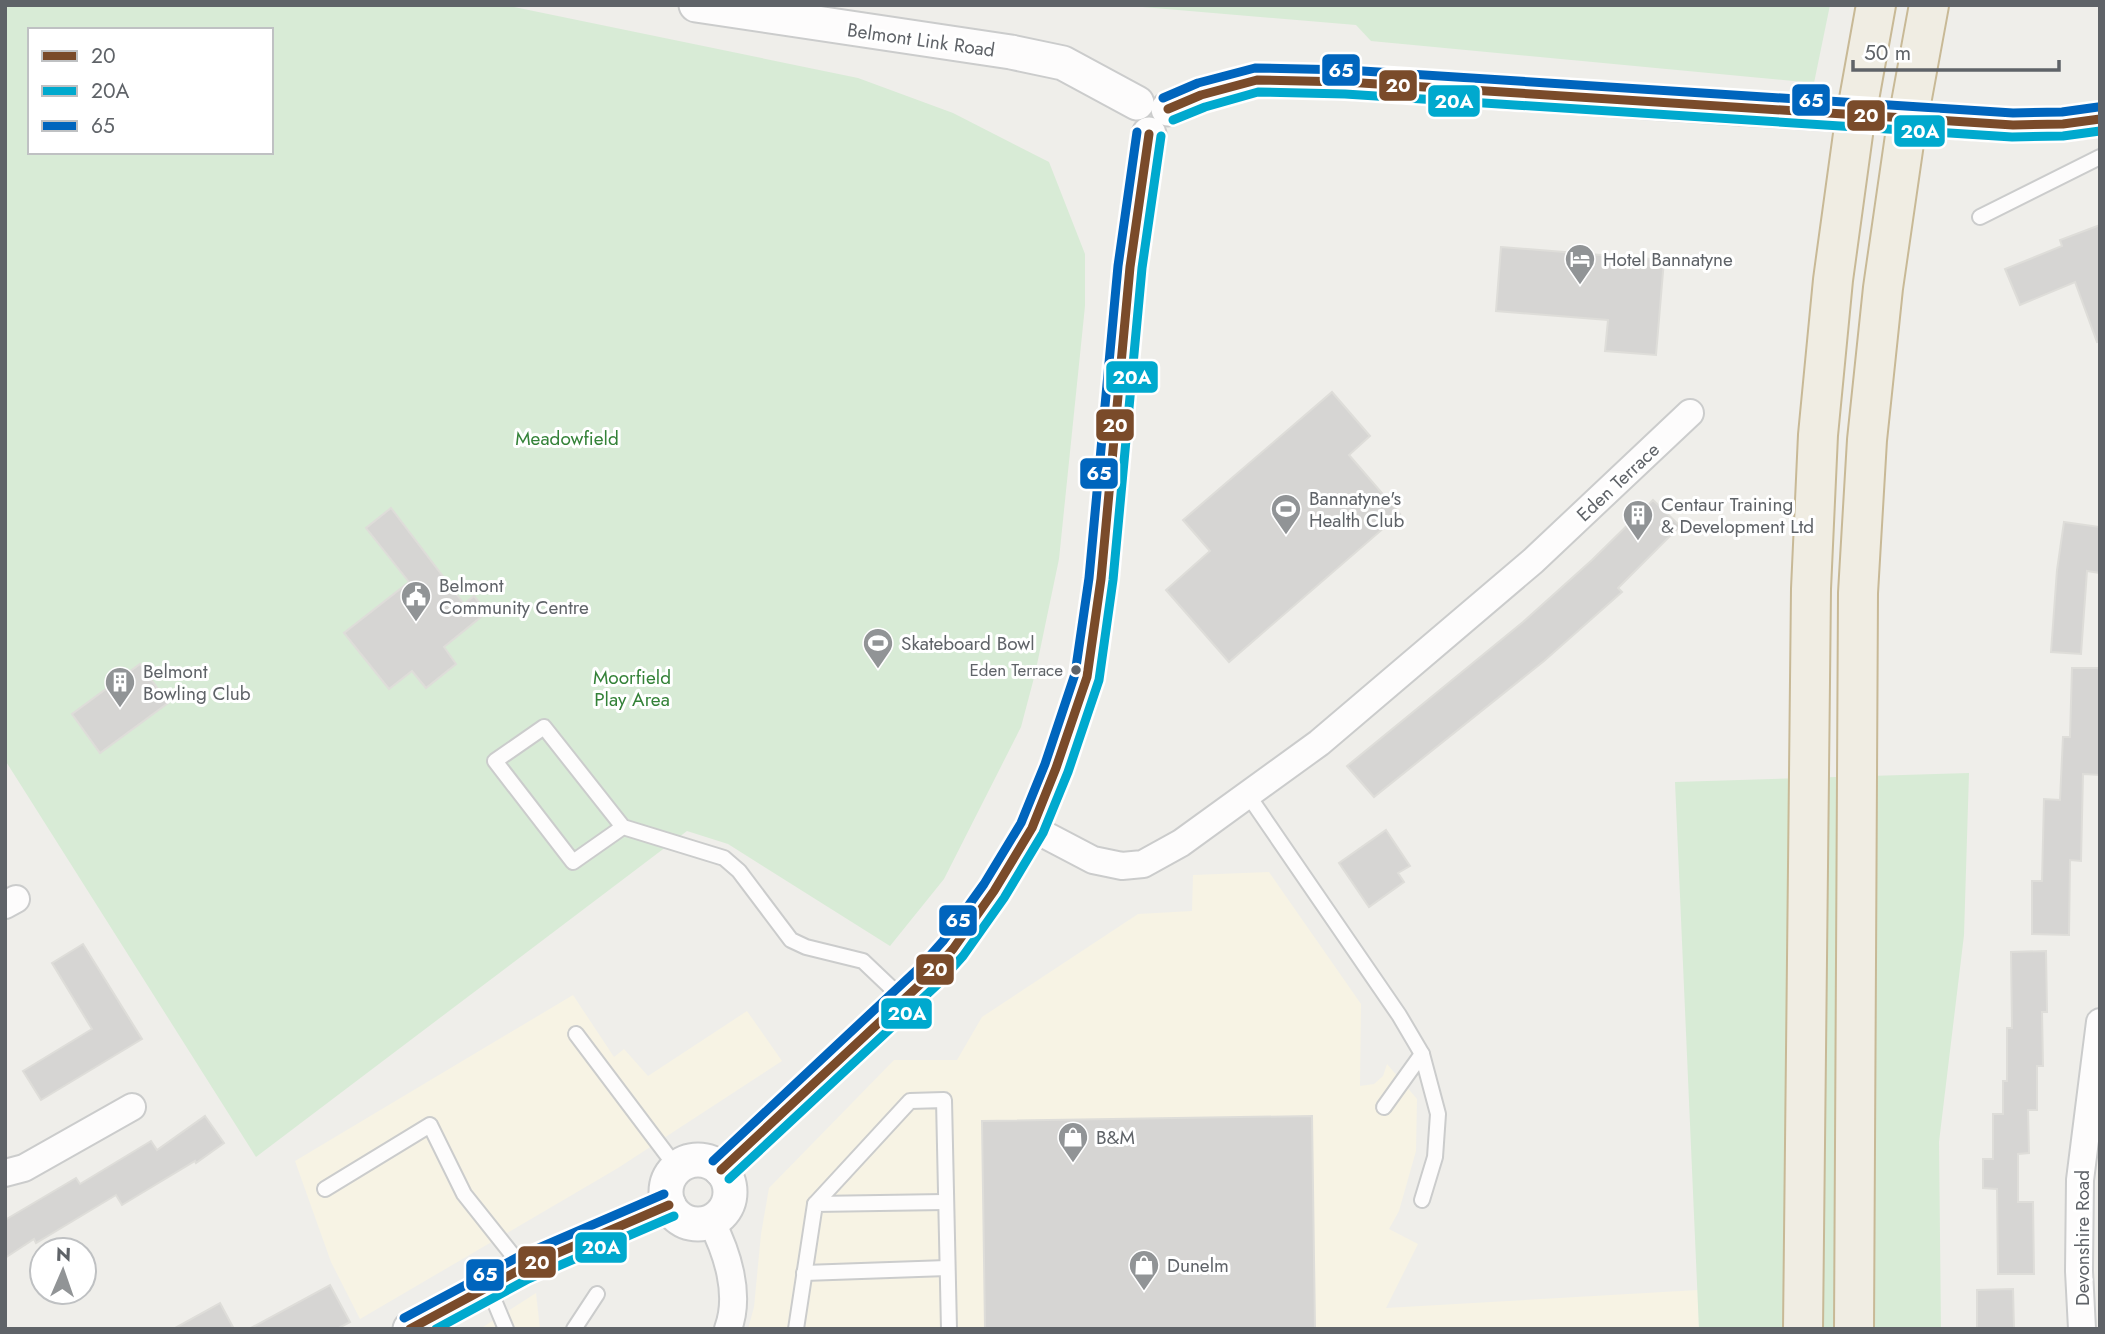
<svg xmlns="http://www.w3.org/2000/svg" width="2105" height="1334" font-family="Jost,sans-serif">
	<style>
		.commercial { fill: #f7f3e4 }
		.green { fill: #d8ebd6; fill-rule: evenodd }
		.building { fill: #d6d5d3; stroke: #deddd9; stroke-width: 2 }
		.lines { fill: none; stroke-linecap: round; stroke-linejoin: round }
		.service-casing { stroke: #cbcccc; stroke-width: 18 }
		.minor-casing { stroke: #cbcccc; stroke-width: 30 }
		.tertiary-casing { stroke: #cbcccc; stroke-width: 37 }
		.motorway-casing { stroke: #c8b996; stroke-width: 42 }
		.service { stroke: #fdfcfc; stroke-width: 14 }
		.minor { stroke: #fdfcfc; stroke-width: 26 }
		.tertiary { stroke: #fdfcfc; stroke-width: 33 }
		.motorway { stroke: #f0ede3; stroke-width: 38 }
		.tertiary-bridge-casing { stroke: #cbcccc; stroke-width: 37; stroke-linecap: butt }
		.tertiary-bridge { stroke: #fdfcfc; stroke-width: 33 }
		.bus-1-casing { stroke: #fff; stroke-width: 14 }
		.bus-2-casing { stroke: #fff; stroke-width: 14 }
		.bus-3-casing { stroke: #fff; stroke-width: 14 }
		.bus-1 { stroke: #7a4b2a; stroke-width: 9 }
		.bus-2 { stroke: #00a9ce; stroke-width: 9 }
		.bus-3 { stroke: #0065bd; stroke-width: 9 }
		.bus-dot { fill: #5f6368; stroke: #fff; stroke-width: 2.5 }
		.labels { text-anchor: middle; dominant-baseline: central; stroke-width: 6; stroke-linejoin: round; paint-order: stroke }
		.bus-label { font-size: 17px; fill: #5f6368; stroke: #fff; text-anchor: end }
		.street-label { font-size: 19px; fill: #5f6368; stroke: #fff }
		.poi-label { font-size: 19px; fill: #5f6368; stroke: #fff; text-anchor: start }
		.park-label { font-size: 19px; fill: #348238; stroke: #fff }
		.line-badge { stroke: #fff; stroke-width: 2.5 }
		.badge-label { font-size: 19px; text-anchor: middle; font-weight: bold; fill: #fff }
	</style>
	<rect width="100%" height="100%" fill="#efeeea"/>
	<g class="commercial">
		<path d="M1269,872L1361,1004L1360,1086L1374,1084L1383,1076L1387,1064L1417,1099L1416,1151L1399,1211L1389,1229L1418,1244L1386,1308L1698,1290L1699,1329H748L754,1307L761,1234L769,1188L894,1060H957L982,1017L1138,914L1192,911L1193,875Z"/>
		<path d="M573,995L614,1057L624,1049L648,1076L747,1011L782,1061L618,1168L360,1319L331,1262L295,1161Z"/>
		<path d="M536,1293L540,1329H480Z"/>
	</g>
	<g class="green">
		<path d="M5,5H504L858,78L953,113L1049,162L1085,254V306L1059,559L1035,674L1021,727L944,879L890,946L728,844L687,831L256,1157L5,760ZM30,30H271V152H30Z"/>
		<path d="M1119,5H1830L1814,83L1371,41L1356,25Z"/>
		<path d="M1969,773L1964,935L1939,1142L1941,1329H1699L1675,782Z"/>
	</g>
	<g class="building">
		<path d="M2100,225V341L2097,342L2075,282L2020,305L2005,269L2062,246L2060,240Z"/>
		<path d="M1501,247L1664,260L1656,355L1605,351L1608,320L1496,311Z"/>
		<path d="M1332,392L1370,436L1349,455L1400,514L1229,662L1166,590L1210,551L1183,520Z"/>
		<path d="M1653,500L1680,526L1618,588L1622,592L1544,661L1374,797L1347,766L1523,622L1592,560Z"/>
		<path d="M391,508L464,604L474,596L487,612L444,647L456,664L426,688L412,671L389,689L344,633L409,582L366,528Z"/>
		<path d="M2064,522L2100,527V573L2087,571L2081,654L2051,652L2057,570Z"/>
		<path d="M140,664L168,703L100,753L72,714Z"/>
		<path d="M2072,668H2100V775L2083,774L2081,861L2070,860L2069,935L2032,934V881H2042L2044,799L2060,800L2063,737H2070Z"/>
		<path d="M1386,830L1410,866L1398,873L1404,882L1369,907L1339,863Z"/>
		<path d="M83,944L142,1039L41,1100L23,1071L92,1029L52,963Z"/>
		<path d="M2046,951L2047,1012H2042L2043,1066H2037V1110H2028L2029,1153L2018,1154V1202H2033L2034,1274H1998L1997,1189L1983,1188V1159H1993V1114H2003V1081H2007V1028H2012L2011,952Z"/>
		<path d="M205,1116L224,1143L196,1163L195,1161L122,1205L116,1195L36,1243L34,1239L5,1258V1220L76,1178L80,1184L151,1141L157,1150Z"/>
		<path d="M1312,1116L1315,1329H985L982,1121Z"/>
		<path d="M330,1285L350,1322L337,1329H249Z"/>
		<path d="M2013,1289L2014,1329H1977V1290Z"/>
		<path d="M220,1303L234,1329H173Z"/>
	</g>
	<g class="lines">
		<g class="service-casing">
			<g id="service">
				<path d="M1980,217L2100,157"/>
				<path d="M1248,795L1399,1015L1422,1054L1438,1114L1435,1157L1422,1200"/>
				<path d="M623,827L573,862L495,761L544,727L623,827L724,858L739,871L791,940L806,947L863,961L904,1000"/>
				<path d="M576,1034L677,1168"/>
				<path d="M1384,1107L1422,1054"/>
				<path d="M325,1189L430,1125L464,1194L523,1268"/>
				<path d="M815,1204L910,1101L944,1100L949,1329"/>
				<path d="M804,1273L947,1268"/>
				<path d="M488,1286L506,1329"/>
				<path d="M574,1329L597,1294"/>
				<path d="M796,1329L815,1204L944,1202"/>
			</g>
		</g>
		<g class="minor-casing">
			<g id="minor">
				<path d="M1032,828L1093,860L1122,866L1143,864L1181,843L1319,743L1533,561L1690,413"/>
				<path d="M5,905L16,899"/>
				<path d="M5,1173L24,1168L132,1107"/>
				<path d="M711,1221C727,1252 741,1294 728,1329"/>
				<path d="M2082,1329L2079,1271L2080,1180L2100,1022"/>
			</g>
		</g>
		<g class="tertiary-casing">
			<g id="tertiary">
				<path d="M696,5L1011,52L1063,63L1137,103"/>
				<path d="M1168,109L1201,95L1257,80L1346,82L1739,108"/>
				<path d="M2013,125L2063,124L2100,119"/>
				<circle cx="698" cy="1192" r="32"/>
				<path d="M721,1170L928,977L953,949L994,891L1032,828L1056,768L1087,677L1101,579L1130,267L1149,134"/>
				<path d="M410,1329L523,1268L669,1205"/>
			</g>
		</g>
		<g class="motorway-casing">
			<g id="motorway">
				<path d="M1803,1329L1811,589L1818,435L1833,280L1854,127L1876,5"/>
				<path d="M1854,1329L1858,593L1867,440L1883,288L1905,136L1929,5"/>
			</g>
		</g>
		<use href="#service" class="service"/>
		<use href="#minor" class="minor"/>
		<use href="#tertiary" class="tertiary"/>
		<use href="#motorway" class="motorway"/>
		<g class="tertiary-bridge-casing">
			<path id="tertiary-bridge" d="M1739,108L2013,125"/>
		</g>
		<use href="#tertiary-bridge" class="tertiary-bridge"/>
		<g class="bus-1-casing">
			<g id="bus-1">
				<path d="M1168,109L1201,95L1257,80L1346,82L2013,125L2063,124L2100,119"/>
				<path d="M721,1170L928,977L953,949L994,891L1032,828L1056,768L1087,677L1101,579L1130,267L1149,134"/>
				<path d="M410,1329L523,1268L669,1205"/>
			</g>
		</g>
		<g class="bus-2-casing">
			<g id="bus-2">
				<path d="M1173,120L1205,107L1258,92L1345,94L2012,137L2063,136L2100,131"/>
				<path d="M729,1179L937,985L963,956L1004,898L1043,833L1068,772L1099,680L1113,580L1142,268L1161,136"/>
				<path d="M436,1329L528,1279L674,1216"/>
			</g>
		</g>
		<g class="bus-3-casing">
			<g id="bus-3">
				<path d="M1163,98L1198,83L1255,68L1347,70L2013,113L2062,112L2098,107"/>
				<path d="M713,1161L919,968L943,941L984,884L1021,823L1045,764L1075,674L1089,578L1118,266L1137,132"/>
				<path d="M404,1318L518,1257L664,1194"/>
			</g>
		</g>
		<use href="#bus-1" class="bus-1"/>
		<use href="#bus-2" class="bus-2"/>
		<use href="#bus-3" class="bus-3"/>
	</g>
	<defs>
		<g id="hotel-pin" transform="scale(1.575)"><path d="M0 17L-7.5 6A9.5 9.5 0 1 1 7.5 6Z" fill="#919496" stroke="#fff"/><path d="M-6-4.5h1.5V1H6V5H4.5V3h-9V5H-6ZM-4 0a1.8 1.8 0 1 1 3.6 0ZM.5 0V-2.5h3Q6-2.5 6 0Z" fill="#fff"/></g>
		<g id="stadium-pin" transform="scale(1.575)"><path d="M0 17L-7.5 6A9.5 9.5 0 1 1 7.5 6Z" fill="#919496" stroke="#fff"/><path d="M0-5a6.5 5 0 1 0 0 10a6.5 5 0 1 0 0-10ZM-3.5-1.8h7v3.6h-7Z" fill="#fff"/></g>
		<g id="building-pin" transform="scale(1.575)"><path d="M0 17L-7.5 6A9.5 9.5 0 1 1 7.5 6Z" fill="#919496" stroke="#fff"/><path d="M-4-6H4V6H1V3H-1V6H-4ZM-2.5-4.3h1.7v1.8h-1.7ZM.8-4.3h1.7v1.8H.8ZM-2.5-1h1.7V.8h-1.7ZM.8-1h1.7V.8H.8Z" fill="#fff"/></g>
		<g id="civic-pin" transform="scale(1.575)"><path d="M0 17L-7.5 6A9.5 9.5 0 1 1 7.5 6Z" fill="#919496" stroke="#fff"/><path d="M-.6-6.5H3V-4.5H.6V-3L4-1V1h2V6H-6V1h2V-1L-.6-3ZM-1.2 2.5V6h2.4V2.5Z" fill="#fff"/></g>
		<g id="shop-pin" transform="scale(1.575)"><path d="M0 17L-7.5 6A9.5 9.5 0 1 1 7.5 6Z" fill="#919496" stroke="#fff"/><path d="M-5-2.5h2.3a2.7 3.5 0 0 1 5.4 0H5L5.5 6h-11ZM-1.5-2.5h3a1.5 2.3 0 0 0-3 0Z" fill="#fff"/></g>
	</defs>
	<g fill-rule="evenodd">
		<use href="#hotel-pin" x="1580" y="259"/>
		<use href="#stadium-pin" x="1286" y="509"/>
		<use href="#building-pin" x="1638" y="515"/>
		<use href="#civic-pin" x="416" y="596"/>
		<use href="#stadium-pin" x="878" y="643"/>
		<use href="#building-pin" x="120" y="682"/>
		<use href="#shop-pin" x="1073" y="1137"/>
		<use href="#shop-pin" x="1144" y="1265"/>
	</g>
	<circle class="bus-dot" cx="1076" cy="670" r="6"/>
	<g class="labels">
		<g class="bus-label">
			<text x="1063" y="670">Eden Terrace</text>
		</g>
		<g class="street-label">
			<text transform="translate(921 40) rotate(8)">Belmont Link Road</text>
			<text transform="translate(1618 482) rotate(-43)">Eden Terrace</text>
			<text transform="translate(2082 1238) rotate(-90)">Devonshire Road</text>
		</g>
		<g class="poi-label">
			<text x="1603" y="259">Hotel Bannatyne</text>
			<text x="1309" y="498">Bannatyne's<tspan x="1309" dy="22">Health Club</tspan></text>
			<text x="1661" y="504">Centaur Training<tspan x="1661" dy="22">&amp; Development Ltd</tspan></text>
			<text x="439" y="585">Belmont<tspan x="439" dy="22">Community Centre</tspan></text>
			<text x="901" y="643">Skateboard Bowl</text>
			<text x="143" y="671">Belmont<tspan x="143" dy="22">Bowling Club</tspan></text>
			<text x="1096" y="1137">B&amp;M</text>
			<text x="1167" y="1265">Dunelm</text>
		</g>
		<g class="park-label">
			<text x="567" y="438">Meadowfield</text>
			<text x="632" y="677">Moorfield<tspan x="632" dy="22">Play Area</tspan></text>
		</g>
	</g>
	<g class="line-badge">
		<rect x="1321" y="53" width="40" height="34" rx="7" fill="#0065bd"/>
		<rect x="1378" y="69" width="40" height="33" rx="7" fill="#7a4b2a"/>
		<rect x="1791" y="83" width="40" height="34" rx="7" fill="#0065bd"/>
		<rect x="1427" y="84" width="54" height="34" rx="7" fill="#00a9ce"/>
		<rect x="1846" y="99" width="40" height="33" rx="7" fill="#7a4b2a"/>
		<rect x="1893" y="114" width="53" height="34" rx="7" fill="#00a9ce"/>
		<rect x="1105" y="360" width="54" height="34" rx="7" fill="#00a9ce"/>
		<rect x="1095" y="408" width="40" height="34" rx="7" fill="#7a4b2a"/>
		<rect x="1079" y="457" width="40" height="33" rx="7" fill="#0065bd"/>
		<rect x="938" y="904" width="40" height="33" rx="7" fill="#0065bd"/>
		<rect x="915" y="953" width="40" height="33" rx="7" fill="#7a4b2a"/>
		<rect x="880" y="997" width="53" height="33" rx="7" fill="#00a9ce"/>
		<rect x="574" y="1231" width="54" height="33" rx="7" fill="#00a9ce"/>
		<rect x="517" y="1245" width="40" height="34" rx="7" fill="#7a4b2a"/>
		<rect x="465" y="1258" width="40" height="34" rx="7" fill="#0065bd"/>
	</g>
	<g class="badge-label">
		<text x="1341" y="77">65</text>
		<text x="1398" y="92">20</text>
		<text x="1811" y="107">65</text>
		<text x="1454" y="108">20A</text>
		<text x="1866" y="122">20</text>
		<text x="1920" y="138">20A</text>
		<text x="1132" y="384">20A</text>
		<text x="1115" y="432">20</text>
		<text x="1099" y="480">65</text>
		<text x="958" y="927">65</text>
		<text x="935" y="976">20</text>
		<text x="907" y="1020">20A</text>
		<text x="601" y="1254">20A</text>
		<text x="537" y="1269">20</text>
		<text x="485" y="1281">65</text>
	</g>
	<rect width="2105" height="1334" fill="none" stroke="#5f6368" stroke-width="14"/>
	<rect x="28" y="28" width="245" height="126" fill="#ffffff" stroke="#bfc1c3" stroke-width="2"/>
	<rect x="42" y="51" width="35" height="10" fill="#7a4b2a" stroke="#bfc1c3" stroke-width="2"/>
	<text x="91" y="63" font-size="21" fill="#5f6368">20</text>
	<rect x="42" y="86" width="35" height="10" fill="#00a9ce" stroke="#bfc1c3" stroke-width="2"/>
	<text x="91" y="98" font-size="21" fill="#5f6368">20A</text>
	<rect x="42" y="121" width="35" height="10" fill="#0065bd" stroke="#bfc1c3" stroke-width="2"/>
	<text x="91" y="133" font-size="21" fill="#5f6368">65</text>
	<g transform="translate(63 1271) rotate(2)"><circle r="33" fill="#ffffff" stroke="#bfc1c3" stroke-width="2"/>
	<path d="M0-5L12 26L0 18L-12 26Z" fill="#919496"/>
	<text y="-10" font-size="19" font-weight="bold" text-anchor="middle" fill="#5f6368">N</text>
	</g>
	<path d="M1853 60v10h206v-10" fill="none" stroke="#5f6368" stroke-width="3.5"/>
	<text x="1864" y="60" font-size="21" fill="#5f6368" stroke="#ffffff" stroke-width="5" paint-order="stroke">50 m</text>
</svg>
